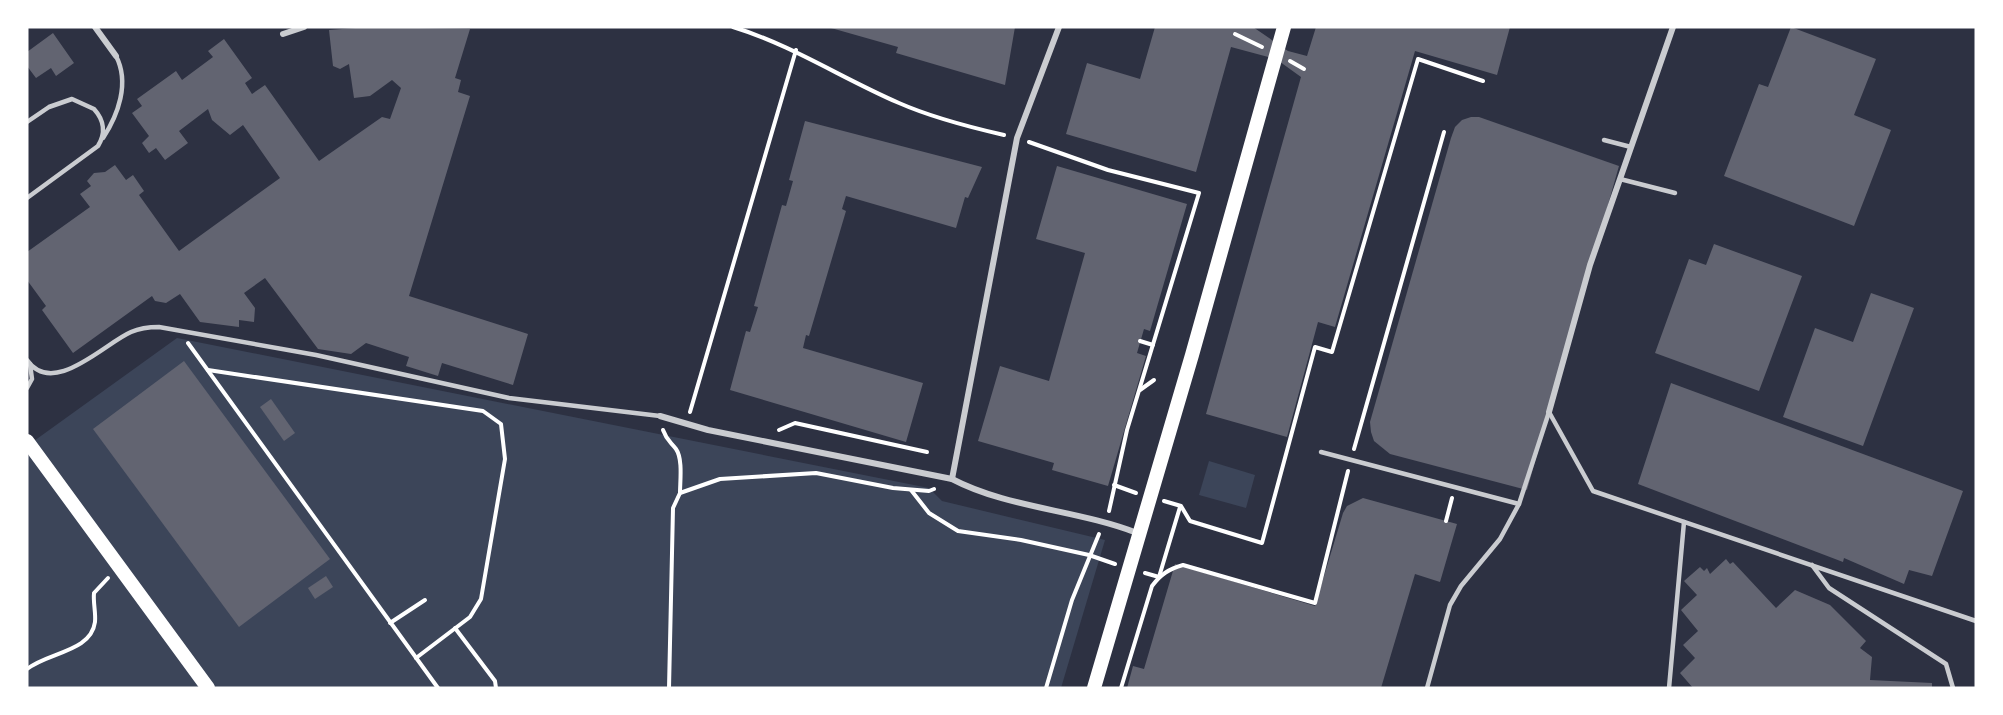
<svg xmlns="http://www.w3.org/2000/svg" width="2003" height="715" font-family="Ubuntu,sans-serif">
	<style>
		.green { fill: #3c4559 }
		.building { fill: #626471 }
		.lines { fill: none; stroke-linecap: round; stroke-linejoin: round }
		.path { stroke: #fff; stroke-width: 4 }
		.service { stroke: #caccd0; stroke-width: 4.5 }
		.minor { stroke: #caccd0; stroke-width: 6 }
		.primary { stroke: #fff; stroke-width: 14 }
		.trunk { stroke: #fff; stroke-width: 14 }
	</style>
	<rect width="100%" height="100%" fill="#2d3142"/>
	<g class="green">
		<path d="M177,338L929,488L942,501L1105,540L1061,688H27V446Z"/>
		<path d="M1209,461L1255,475L1246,508L1199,495Z"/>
	</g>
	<g class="building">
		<path d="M368,27L470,29L455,78L461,80L458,92L470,96L409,296L528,334L513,385L442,363L438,376L406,366L409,357L366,343L351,354L318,349L265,278L244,293L255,308L254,322L239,320V327L200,322L180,294L166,303L155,301L152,296L73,353L42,310L46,306L27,280V252L90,207L80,194L91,186L87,181L94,173L105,172L115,165L126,180L133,175L144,191L139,195L179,251L280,178L243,125L230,135L212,120L208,109L179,131L188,143L165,160L156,148L149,153L142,143L149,136L132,113L142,106L137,99L176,71L182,80L213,57L208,51L224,39L252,78L245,83L252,94L265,85L319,161L382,117L390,119L401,88L392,80L370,96L354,98L349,64L340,69L333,66L329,30Z"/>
		<path d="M1015,27L1005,85L896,53L898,47L831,28Z"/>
		<path d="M1155,27H1253L1288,51L1307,56L1316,27H1510L1497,75L1415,51L1335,327L1318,322L1287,437L1206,414L1301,77L1276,59L1231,47L1196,172L1066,134L1087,63L1140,79Z"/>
		<path d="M1791,27L1876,59L1854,115L1891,130L1854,226L1724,176L1759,84L1768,87Z"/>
		<path d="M53,33L74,63L56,76L51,68L36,78L27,66V52Z"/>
		<path d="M1471,117H1479L1619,166L1527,490L1390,454L1374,441L1371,432L1370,422L1451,138L1455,127L1462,120Z"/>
		<path d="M805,121L982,167L968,198L965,197L956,228L846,196L842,209L846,211L809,336L806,335L803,348L923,383L906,442L730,390L746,331L750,332L758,307L754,306L782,205L786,206L793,181L789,180Z"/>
		<path d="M1057,166L1187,204L1150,331L1144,329L1137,353L1146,356L1108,486L1052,470L1054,463L978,441L1000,366L1049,381L1085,253L1036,239Z"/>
		<path d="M1714,244L1802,276L1759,391L1655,353L1689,259L1706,265Z"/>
		<path d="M1871,293L1914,308L1863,446L1783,417L1815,328L1853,342Z"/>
		<path d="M184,361L330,559L239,627L93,429Z"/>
		<path d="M1671,383L1963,491L1932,576L1909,570L1904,584L1844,558L1843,562L1638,484Z"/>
		<path d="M271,399L295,433L284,441L260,407Z"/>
		<path d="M1363,498L1457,524L1440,582L1415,574L1381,688H1127L1133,666L1144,669L1175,564L1315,606L1343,513L1347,506Z"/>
		<path d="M1726,559L1730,564L1733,562L1776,608L1795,590L1830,605L1866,641L1860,648L1872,657L1870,680L1932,683V688H1693L1680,673L1695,658L1683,645L1698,631L1681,610L1697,595L1684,581L1700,567L1704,571L1707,568L1710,574Z"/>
		<path d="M326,576L333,587L315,599L308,588Z"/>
	</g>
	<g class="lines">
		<g class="path">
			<path d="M733,27C792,45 843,79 899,103C933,118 969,127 1004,135"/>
			<path d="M1235,34L1262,47"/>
			<path d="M1290,61L1304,69"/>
			<path d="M1029,142L1108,170L1199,193L1127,430L1109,511"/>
			<path d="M1140,341L1153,345"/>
			<path d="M188,343L438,688"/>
			<path d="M208,370L483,411L501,424L505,459L481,599L470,617L416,658"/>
			<path d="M1140,390L1154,380"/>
			<path d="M690,412L796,50"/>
			<path d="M663,430C667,441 670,441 676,449C683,459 680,481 680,493"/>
			<path d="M779,430L795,423L927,452"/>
			<path d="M1354,449L1444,132"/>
			<path d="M1114,485L1136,493"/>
			<path d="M911,490L929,513L958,531L1021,540L1089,555L1115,564"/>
			<path d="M1164,501L1181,506L1190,521L1262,543L1315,347L1332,352L1418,59L1483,81"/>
			<path d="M1446,521L1452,498"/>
			<path d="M1145,573L1159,577L1180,507"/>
			<path d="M390,623L425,600"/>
			<path d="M455,628L495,681L496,688"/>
			<path d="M27,669C48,652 91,652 95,622C96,613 93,603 94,593L108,578"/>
			<path d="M669,688L673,508L680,493L720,479L816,473L893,488L929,491L934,489"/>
			<path d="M1046,688L1072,600L1099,534"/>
			<path d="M1121,688L1152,586C1161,574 1169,569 1183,565L1315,603L1348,471"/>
		</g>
		<g class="service">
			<path d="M27,122L49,107L72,99L94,109C104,120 106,133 98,146L27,198"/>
			<path d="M103,138C118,115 130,83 116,56"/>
			<path d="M1604,140L1631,147"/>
			<path d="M1620,179L1675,193"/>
			<path d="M27,360C53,398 105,343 131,332C140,328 149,327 159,327L316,355L509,398L660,416"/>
			<path d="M27,388L32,379L30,364"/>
			<path d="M1549,412L1593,491L1976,621"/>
			<path d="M1321,452L1519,504"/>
			<path d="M1812,565L1829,588L1946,664L1953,688"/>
			<path d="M1427,688L1450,605L1461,586L1500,539L1519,504L1549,412"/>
			<path d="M1669,688L1684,522"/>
		</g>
		<g class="minor">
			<path d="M95,27L116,56"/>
			<path d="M283,34L304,27"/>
			<path d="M1549,412L1590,265L1673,27"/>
			<path d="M660,416L708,430L952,479C1007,508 1078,510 1137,533"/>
			<path d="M952,479L1017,138L1059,27"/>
		</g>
		<path class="primary" d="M1094,688L1192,355L1284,27"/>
		<path class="trunk" d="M27,441L208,688"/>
	</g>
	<rect width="2003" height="715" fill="none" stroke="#ffffff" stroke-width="57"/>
</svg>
